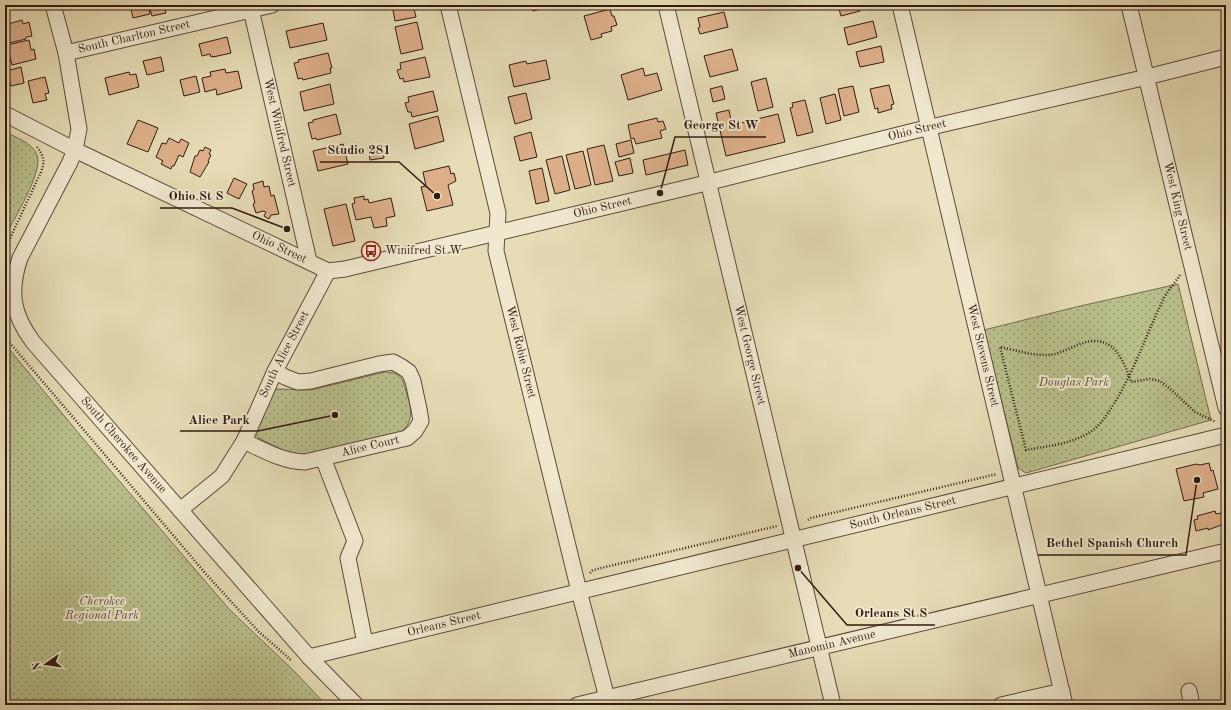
<svg xmlns="http://www.w3.org/2000/svg" width="1231" height="710" font-family="'Old Standard TT',serif">
	<style>
		.park { fill: url(#park-dots); stroke: #756c4e }
		.building { fill: #ddb08a; stroke: #321a11 }
		.lines { fill: none; stroke-linecap: round; stroke-linejoin: round }
		.minor-casing { stroke: #5f4a3a; stroke-width: 17 }
		.path { stroke: #321a11; stroke-width: 2.5; stroke-dasharray: 1 2; stroke-linecap: butt }
		.minor { stroke: #efe8cf; stroke-width: 15 }
		.labels { text-anchor: middle; dominant-baseline: central; stroke-width: 4; stroke-linejoin: round; paint-order: stroke }
		.street-label { font-size: 12px; fill: #321a11; stroke: #efe8cf }
		.poi-label { font-size: 12px; fill: #321a11; stroke: #efe8cf; text-anchor: start }
		.park-label { font-size: 12px; font-style: italic; fill: #5a4c36; stroke: #efe8cf }
		.leader { fill: none; stroke: #321a11; stroke-width: 1.5 }
		.callout-dot { fill: #321a11; stroke: #efe8cf; stroke-width: 1.5 }
		.callout-label { font-size: 13px; text-anchor: middle; font-weight: bold; fill: #321a11; stroke: #efe8cf; stroke-width: 4; stroke-linejoin: round; paint-order: stroke }
	</style>
	<defs>
		<pattern id="park-dots" width="8" height="8" patternUnits="userSpaceOnUse"><rect width="8" height="8" fill="#b8bf8b"/><path d="M2 2h.1M6 6h.1" fill="none" stroke="#969a70" stroke-width="1.8" stroke-linecap="round"/></pattern>
	</defs>
	<rect width="100%" height="100%" fill="#e6dcb5"/>
	<filter id="stains"><feTurbulence type="fractalNoise" baseFrequency=".005" numOctaves="4"/><feColorMatrix values="0 0 0 0 .2 0 0 0 0 .09 0 0 0 0 .02 0 0 0 .5 -.17"/></filter>
	<radialGradient id="worn" r=".72"><stop offset=".6" stop-color="#630" stop-opacity="0"/><stop offset="1" stop-color="#630" stop-opacity=".3"/></radialGradient>
	<g class="park">
		<path d="M5,132C15,137 33,143 37,155C44,171 13,220 5,237Z"/>
		<path d="M1178,284L1211,420L1026,473L1018,468L984,330L1076,307Z"/>
		<path d="M5,344L80,435L229,609L295,672L326,705H5Z"/>
		<path d="M385,372C393,372 399,374 403,381C408,399 418,419 401,432L304,455H293L260,439L256,435L255,429L273,392L277,389L311,390Z"/>
	</g>
	<g class="building">
		<path d="M130,5H148L150,14L133,18Z"/>
		<path d="M149,5H164L166,13L152,16Z"/>
		<path d="M392,5H413L416,17L395,21Z"/>
		<path d="M532,5H547L548,7L533,11Z"/>
		<path d="M838,5H859L860,11L841,16Z"/>
		<path d="M610,9L612,16H614L617,25L611,27L612,31L601,34L602,37L591,40L584,16Z"/>
		<path d="M724,12L728,27L700,34L698,28L700,27L698,18Z"/>
		<path d="M22,20L23,24L29,22L32,36L26,37V39L9,43V41L5,42V30H6L5,25Z"/>
		<path d="M873,21L877,37L848,45L844,28Z"/>
		<path d="M417,22L423,49L401,54L395,27Z"/>
		<path d="M323,23L327,40L290,48L286,31Z"/>
		<path d="M227,37L231,53L213,57V56L211,57L210,54L202,56L199,44Z"/>
		<path d="M29,40L31,50L34,49L36,59L12,65L7,45Z"/>
		<path d="M881,46L884,62L860,67L856,52Z"/>
		<path d="M732,49L738,70L710,77L704,56Z"/>
		<path d="M328,53L332,68H330L331,73L303,80L302,78L298,79L294,63L299,62L298,60Z"/>
		<path d="M161,57L164,71L147,75L143,61Z"/>
		<path d="M425,57L430,77L404,82L403,78L400,79L397,70L401,69L400,63Z"/>
		<path d="M546,60L550,79L514,87L509,65L526,61L527,64Z"/>
		<path d="M21,67L24,83L11,86L7,71Z"/>
		<path d="M643,68L645,76L657,73L662,90L628,100L621,75Z"/>
		<path d="M225,69L226,73L238,71L242,88L217,95L216,89L205,92L202,78L211,76L210,72Z"/>
		<path d="M129,72L130,75L136,74L139,87L109,95L105,78Z"/>
		<path d="M196,76L200,92L184,96L180,80Z"/>
		<path d="M45,77L49,93L45,94L47,100L33,103L28,81Z"/>
		<path d="M766,78L773,107L758,111L751,82Z"/>
		<path d="M330,84L334,104L304,111L300,92Z"/>
		<path d="M889,85L894,104L891,105L892,109L878,113V108L875,109L870,89Z"/>
		<path d="M722,86L725,99L713,102L710,89Z"/>
		<path d="M853,86L859,112L844,116L838,89Z"/>
		<path d="M433,91L438,111L412,117L411,112H408L405,103L409,102L408,97Z"/>
		<path d="M526,93L532,119L515,124L508,97Z"/>
		<path d="M835,94L841,120L826,124L820,98Z"/>
		<path d="M805,100L813,132L797,136L790,108L793,107L792,103Z"/>
		<path d="M729,110L732,125L778,114L785,142L726,156L716,113Z"/>
		<path d="M336,114L341,134L317,140L316,138L312,139L308,123L313,122V120Z"/>
		<path d="M438,116L444,141L415,149L409,124Z"/>
		<path d="M657,118L658,122L663,121L666,129L660,131L662,138L636,144L634,138L631,139L628,125Z"/>
		<path d="M138,120L158,128L148,152L127,144Z"/>
		<path d="M531,132L537,157L520,161L514,137Z"/>
		<path d="M169,138L179,143L181,139L189,143L183,157L179,155L174,166H172L171,169L161,164L163,161L156,157L162,143L166,144Z"/>
		<path d="M631,140L634,153L619,157L616,144Z"/>
		<path d="M343,144L348,164L318,171L313,151Z"/>
		<path d="M382,145L384,158L370,160L368,147Z"/>
		<path d="M604,145L613,181L595,185L587,149Z"/>
		<path d="M205,147L211,150L209,154L211,155L208,161L209,162L200,177L190,172L195,156H197L200,150L203,151Z"/>
		<path d="M685,150L688,165L646,175L643,160Z"/>
		<path d="M583,151L591,185L575,189L566,155Z"/>
		<path d="M562,156L570,190L555,194L546,160Z"/>
		<path d="M630,158L633,173L619,176L615,162Z"/>
		<path d="M449,166L451,174L454,173L456,181L448,185L453,205L427,211L421,187L426,186L423,172Z"/>
		<path d="M542,168L549,201L536,204L529,171Z"/>
		<path d="M234,178L247,184L239,199L227,193Z"/>
		<path d="M263,181L264,187L269,186L271,196L274,195L279,214L271,215L269,219L264,216L266,212L263,211L256,213L253,204L255,203L252,191L254,190L253,184Z"/>
		<path d="M364,196V200L368,199L369,203L391,198L395,216L386,218L387,226L374,228L371,217L356,220L352,204L355,203L354,198Z"/>
		<path d="M346,204L355,241L333,246L324,209Z"/>
		<path d="M1209,463L1211,471L1213,470L1218,489L1203,493L1204,497L1184,501L1176,469L1196,464L1200,465Z"/>
		<path d="M1215,511L1216,514L1221,513L1224,524L1208,530V528L1196,531L1194,520L1198,519L1197,516Z"/>
	</g>
	<g class="lines">
		<g class="minor-casing">
			<g id="minor">
				<path id="s1" d="M53,5L66,53L79,129L75,150L70,162L20,258C9,291 12,314 33,342L309,657L356,705"/>
				<path id="s2" d="M250,5L309,261"/>
				<path id="s3" d="M448,5L498,213L496,251L579,591L607,698"/>
				<path id="s4" d="M666,5L833,705"/>
				<path id="s5" d="M900,5L1065,705"/>
				<path id="s6" d="M1129,5L1226,408"/>
				<path id="s7" d="M66,53L272,5"/>
				<path id="s8" d="M5,114L75,150L328,271L345,269L694,186L914,131L1147,77L1226,57"/>
				<path id="s9" d="M244,441C265,451 282,461 305,462L407,438L415,431L421,421L419,409L413,381L409,372L402,367L393,362L379,364L311,381L298,382L285,377L275,371"/>
				<path d="M323,458L355,541L348,558L365,643"/>
				<path id="s10" d="M180,510L222,476L244,441L275,371L328,271"/>
				<path id="s11" d="M309,657L1226,435"/>
				<path d="M1189,691L1192,705"/>
				<path id="s12" d="M577,705L1226,551"/>
				<path d="M1001,705L1062,691"/>
			</g>
		</g>
		<g class="path">
			<path d="M5,249L41,172C45,162 44,156 37,147"/>
			<path d="M1180,275C1175,283 1167,291 1163,300C1145,337 1133,375 1110,410C1105,417 1100,425 1093,430C1074,444 1048,446 1026,450L1000,347C1016,350 1039,358 1055,354C1063,352 1072,347 1080,344C1112,332 1123,358 1131,382L1150,379L1160,381L1169,388L1195,412L1216,422"/>
			<path d="M5,335L10,343L206,574L258,631L292,661"/>
			<path d="M808,520L811,518L997,474"/>
			<path d="M590,573L593,570L777,526"/>
			<path d="M330,701L334,705"/>
		</g>
		<use href="#minor" class="minor"/>
	</g>
	<defs>
		<g id="bus-ring" transform="scale(1)"><circle r="9.5" fill="#efe8cf" stroke="#8f2418" stroke-width="1.5"/><path d="M-5-6H5V4H4V6H2V4H-2V6H-4V4H-5ZM-3.5-4V0h7V-4ZM-3.5 1.2v1.5H-2V1.2ZM2 1.2v1.5H3.5V1.2Z" fill="#8f2418"/></g>
	</defs>
	<g fill-rule="evenodd">
		<use href="#bus-ring" x="371" y="251"/>
	</g>
	<g class="labels">
		<g class="street-label">
			<text stroke="none"><textPath href="#s7" startOffset="70">South Charlton Street</textPath></text>
			<text stroke="none"><textPath href="#s8" startOffset="965">Ohio Street</textPath></text>
			<text stroke="none"><textPath href="#s2" startOffset="131">West Winifred Street</textPath></text>
			<text stroke="none"><textPath href="#s6" startOffset="207">West King Street</textPath></text>
			<text stroke="none"><textPath href="#s8" startOffset="641">Ohio Street</textPath></text>
			<text stroke="none"><textPath href="#s8" startOffset="305">Ohio Street</textPath></text>
			<text stroke="none"><textPath href="#s3" startOffset="356">West Robie Street</textPath></text>
			<text stroke="none"><textPath href="#s10" startOffset="191">South Alice Street</textPath></text>
			<text stroke="none"><textPath href="#s4" startOffset="360">West George Street</textPath></text>
			<text stroke="none"><textPath href="#s5" startOffset="360">West Stevens Street</textPath></text>
			<text stroke="none"><textPath href="#s1" startOffset="496">South Cherokee Avenue</textPath></text>
			<text stroke="none"><textPath href="#s9" startOffset="132">Alice Court</textPath></text>
			<text stroke="none"><textPath href="#s11" startOffset="611">South Orleans Street</textPath></text>
			<text stroke="none"><textPath href="#s11" startOffset="139">Orleans Street</textPath></text>
			<text stroke="none"><textPath href="#s12" startOffset="262">Manomin Avenue</textPath></text>
		</g>
		<g class="poi-label">
			<text x="385" y="251">Winifred St W</text>
		</g>
		<g class="park-label">
			<text x="1074" y="383">Douglas Park</text>
			<text x="102" y="602">Cherokee<tspan x="102" dy="14">Regional Park</tspan></text>
		</g>
	</g>
	<path class="leader" d="M660 193L675 137H766M437 196L399 162H320M287 229L232 208H160M335 415L258 431H180M1197 480L1186 555H1038M798 568L847 625H935"/>
	<g class="callout-dot">
		<circle cx="660" cy="193" r="4"/>
		<circle cx="437" cy="196" r="4"/>
		<circle cx="287" cy="229" r="4"/>
		<circle cx="335" cy="415" r="4"/>
		<circle cx="1197" cy="480" r="4"/>
		<circle cx="798" cy="568" r="4"/>
	</g>
	<g class="callout-label">
		<text x="721" y="129">George St W</text>
		<text x="359" y="154">Studio 281</text>
		<text x="196" y="200">Ohio St S</text>
		<text x="219" y="424">Alice Park</text>
		<text x="1112" y="547">Bethel Spanish Church</text>
		<text x="891" y="617">Orleans St S</text>
	</g>
	<rect width="1231" height="710" fill="none" stroke="#e6dcb5" stroke-width="20"/>
	<rect x="6" y="6" width="1219" height="698" fill="none" stroke="#321a11" stroke-width="2"/>
	<rect x="10" y="10" width="1211" height="690" fill="none" stroke="#321a11"/>
	<g transform="translate(46 664) rotate(257)" stroke="#efe8cf" stroke-width="3" paint-order="stroke">
	<path d="M0-3L7 15L0 10L-7 15Z" fill="#321a11"/>
	<text y="-6" font-size="11" font-weight="bold" text-anchor="middle" fill="#321a11">N</text>
	</g>
	<rect width="100%" height="100%" filter="url(#stains)"/>
	<rect width="100%" height="100%" fill="url(#worn)"/>
</svg>
